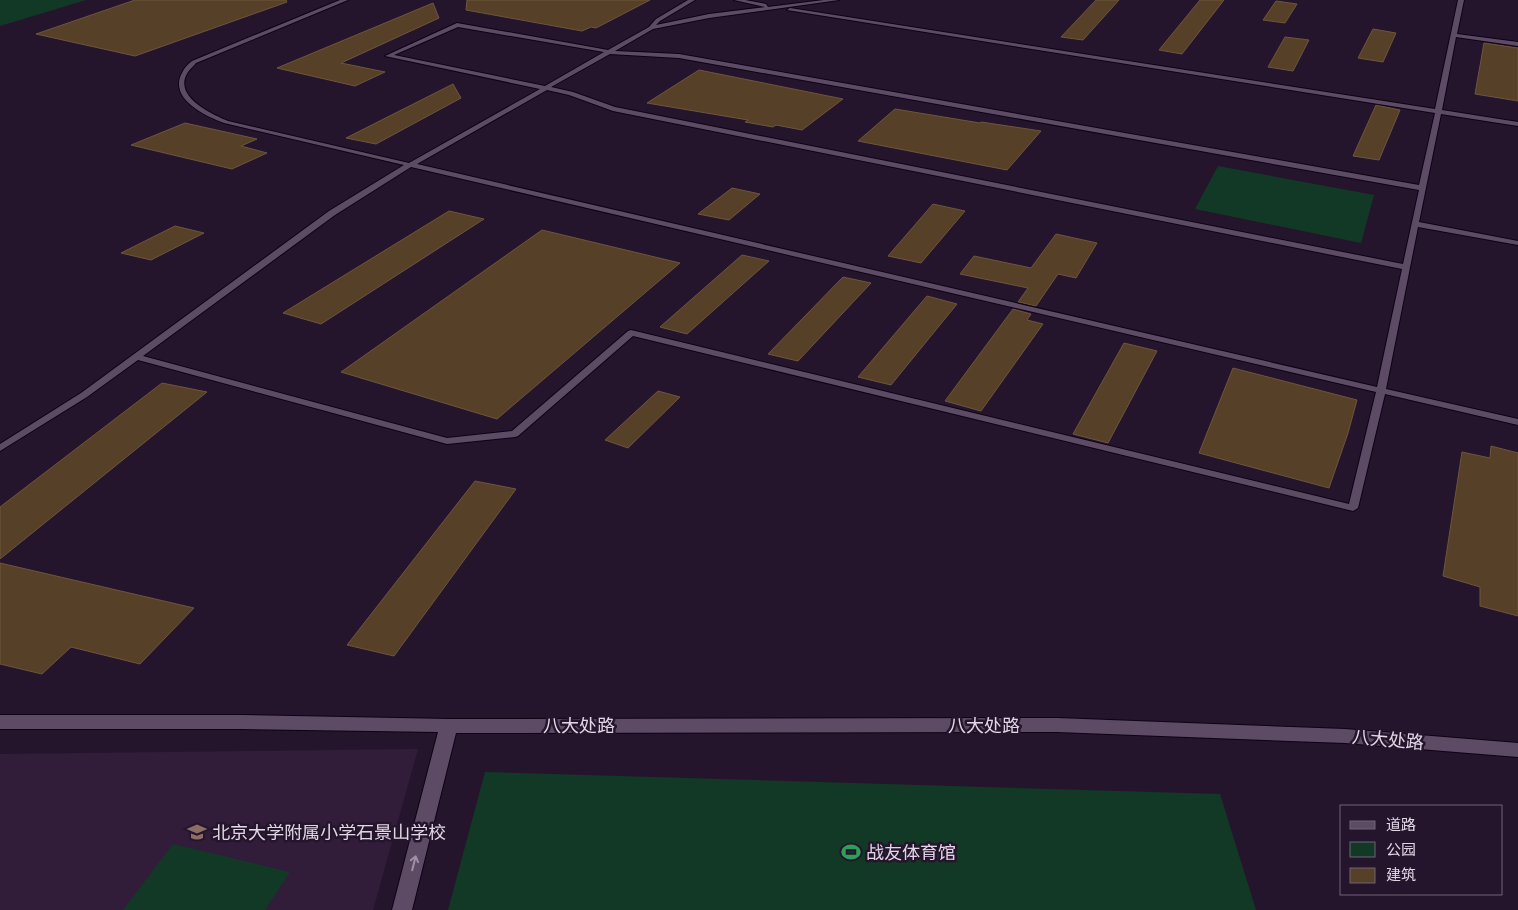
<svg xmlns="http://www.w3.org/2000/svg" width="1518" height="910" font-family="Barlow,'Noto Sans SC',sans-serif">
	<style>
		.built { fill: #311d39 }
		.green { fill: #123926 }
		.building { fill: #564027; stroke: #6d563d }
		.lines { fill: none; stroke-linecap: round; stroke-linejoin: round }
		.service-casing { stroke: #0e0214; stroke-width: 2 }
		.tertiary-casing { stroke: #0e0214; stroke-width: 2 }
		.service { fill: #5d4b66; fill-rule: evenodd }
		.tertiary { fill: #5d4b66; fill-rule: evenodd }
		.oneway { stroke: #9f90a6 }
		.labels { text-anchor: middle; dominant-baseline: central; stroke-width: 5; stroke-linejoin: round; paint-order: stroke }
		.near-street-label { font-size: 18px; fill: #e1d6e6; stroke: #25152c }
		.near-poi-label { font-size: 18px; fill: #e1d6e6; stroke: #25152c; text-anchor: start }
	</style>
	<rect width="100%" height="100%" fill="#25152c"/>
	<path class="built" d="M418,749L373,910H0V754Z"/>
	<g class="green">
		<path d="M0,0H86L0,26Z"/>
		<path d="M1218,166L1374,195L1361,243L1195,209Z"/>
		<path d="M485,772L1220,794L1256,910H448Z"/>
		<path d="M173,844L290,872L265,910H123Z"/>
	</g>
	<g class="building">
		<path d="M135,0H286L287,2L135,56L36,34Z"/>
		<path d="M467,0H650L596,28L591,27L582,31L466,10Z"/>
		<path d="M1096,0H1119L1083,40L1061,37Z"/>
		<path d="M1200,0H1224L1182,54L1159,50Z"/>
		<path d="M1276,1L1297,4L1285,23L1263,20Z"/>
		<path d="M433,3L439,18L341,63L385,72L355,86L277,68Z"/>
		<path d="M1373,29L1396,33L1383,62L1358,58Z"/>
		<path d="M1285,37L1309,40L1293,71L1268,67Z"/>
		<path d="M1484,43L1518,48V101L1475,94Z"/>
		<path d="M699,70L843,99L802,130L776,125L773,127L745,122L748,120L647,103Z"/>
		<path d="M453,84L461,98L376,144L346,138Z"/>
		<path d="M1376,105L1400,110L1379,160L1353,156Z"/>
		<path d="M895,109L980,123L981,122L1041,131L1007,170L858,141Z"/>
		<path d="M185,123L257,139L241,146L267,153L232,169L131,145Z"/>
		<path d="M732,188L760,194L729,220L698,214Z"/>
		<path d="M933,204L965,211L921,263L888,256Z"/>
		<path d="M449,211L484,219L321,324L283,313Z"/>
		<path d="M175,226L204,233L151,260L121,253Z"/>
		<path d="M542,230L680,263L497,419L341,372Z"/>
		<path d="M1056,234L1097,243L1076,278L1058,274L1036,306L1018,302L1028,288L960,274L974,256L1031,268Z"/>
		<path d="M742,255L769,261L687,334L660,327Z"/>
		<path d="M843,277L871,283L798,361L768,354Z"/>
		<path d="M927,296L957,304L891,385L858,377Z"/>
		<path d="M1013,309L1031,314L1027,320L1043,324L981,411L945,401Z"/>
		<path d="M1124,343L1157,351L1108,443L1073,434Z"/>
		<path d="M1233,368L1357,400L1348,433L1329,488L1199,453Z"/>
		<path d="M162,383L207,392L0,559V507Z"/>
		<path d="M658,391L680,397L628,448L605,440Z"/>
		<path d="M1491,446L1518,453V616L1480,606V587L1443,576L1462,452L1490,458Z"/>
		<path d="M475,481L516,489L394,656L347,645Z"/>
		<path d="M0,563L194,608L140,664L71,647L42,674L0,664Z"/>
	</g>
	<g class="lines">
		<g class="service-casing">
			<path id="service" d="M340,0H348L196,63C194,66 190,69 188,72C172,96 211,114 228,121L409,163L540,89L385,56L457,23L608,50L649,27L656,19L688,0H695L660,21L656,25L709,14L765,7L734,0H745L766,4L768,7L824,0H839L709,18L653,29L615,51L679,54L1419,185L1435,113L787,10L790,8L1435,109L1458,0H1464L1457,34L1518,42V46L1456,37L1442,110L1518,122V126L1441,114L1419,222L1518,241V245L1418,227L1386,389L1518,419V425L1385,394L1358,508L1353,511L633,336L518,436L515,437L447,444L138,360L87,397L0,451V444L81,393L329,211L404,165L224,123C205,116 168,98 182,73C184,68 188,64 192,61ZM458,27L604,52L545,86L394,55ZM610,54L679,58L1419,190L1403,264L615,107L573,92L551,87ZM547,90L569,95L613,111L1402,269L1377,387L417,164ZM411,167L1376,392L1349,504L631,330L628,331L512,431L447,438L143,356L335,215Z"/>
		</g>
		<g class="tertiary-casing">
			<path id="tertiary" d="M0,715H241L449,719L1057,718L1345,729L1518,743V757L1345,743L1057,732L456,733L412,910H392L438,732L241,729H0Z"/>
		</g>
		<use href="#service" class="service"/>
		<use href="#tertiary" class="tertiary"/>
	</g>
	<defs><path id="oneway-shaft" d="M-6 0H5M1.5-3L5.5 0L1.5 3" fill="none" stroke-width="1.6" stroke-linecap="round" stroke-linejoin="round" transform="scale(1.25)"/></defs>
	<use class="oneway" href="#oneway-shaft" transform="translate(414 863) rotate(-76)"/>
	<defs>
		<g id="school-bare" transform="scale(1.5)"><path d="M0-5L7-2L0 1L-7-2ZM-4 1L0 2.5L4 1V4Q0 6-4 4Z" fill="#8d6e63" stroke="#25152c" stroke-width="2.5" paint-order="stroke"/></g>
		<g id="stadium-bare" transform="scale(1.5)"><path d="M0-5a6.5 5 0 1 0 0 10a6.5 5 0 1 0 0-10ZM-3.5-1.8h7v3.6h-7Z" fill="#2e9e5b" stroke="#25152c" stroke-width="2.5" paint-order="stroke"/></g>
	</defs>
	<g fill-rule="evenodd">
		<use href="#school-bare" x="197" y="832"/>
		<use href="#stadium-bare" x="851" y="852"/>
	</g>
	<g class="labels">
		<g class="near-street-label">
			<text x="579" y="725">八大处路</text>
			<text x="984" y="725">八大处路</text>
			<text transform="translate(1388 739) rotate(5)">八大处路</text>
		</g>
		<g class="near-poi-label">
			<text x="212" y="832">北京大学附属小学石景山学校</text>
			<text x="866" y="852">战友体育馆</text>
		</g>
	</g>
	<rect x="1340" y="805" width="162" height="90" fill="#25152c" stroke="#706276"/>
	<rect x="1350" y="821" width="25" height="8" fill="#5d4b66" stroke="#706276"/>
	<text x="1386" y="830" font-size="15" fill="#e1d6e6">道路</text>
	<rect x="1350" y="842" width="25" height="15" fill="#123926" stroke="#706276"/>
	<text x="1386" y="855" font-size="15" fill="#e1d6e6">公园</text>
	<rect x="1350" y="868" width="25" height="15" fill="#564027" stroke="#706276"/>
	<text x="1386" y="880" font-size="15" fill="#e1d6e6">建筑</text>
</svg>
